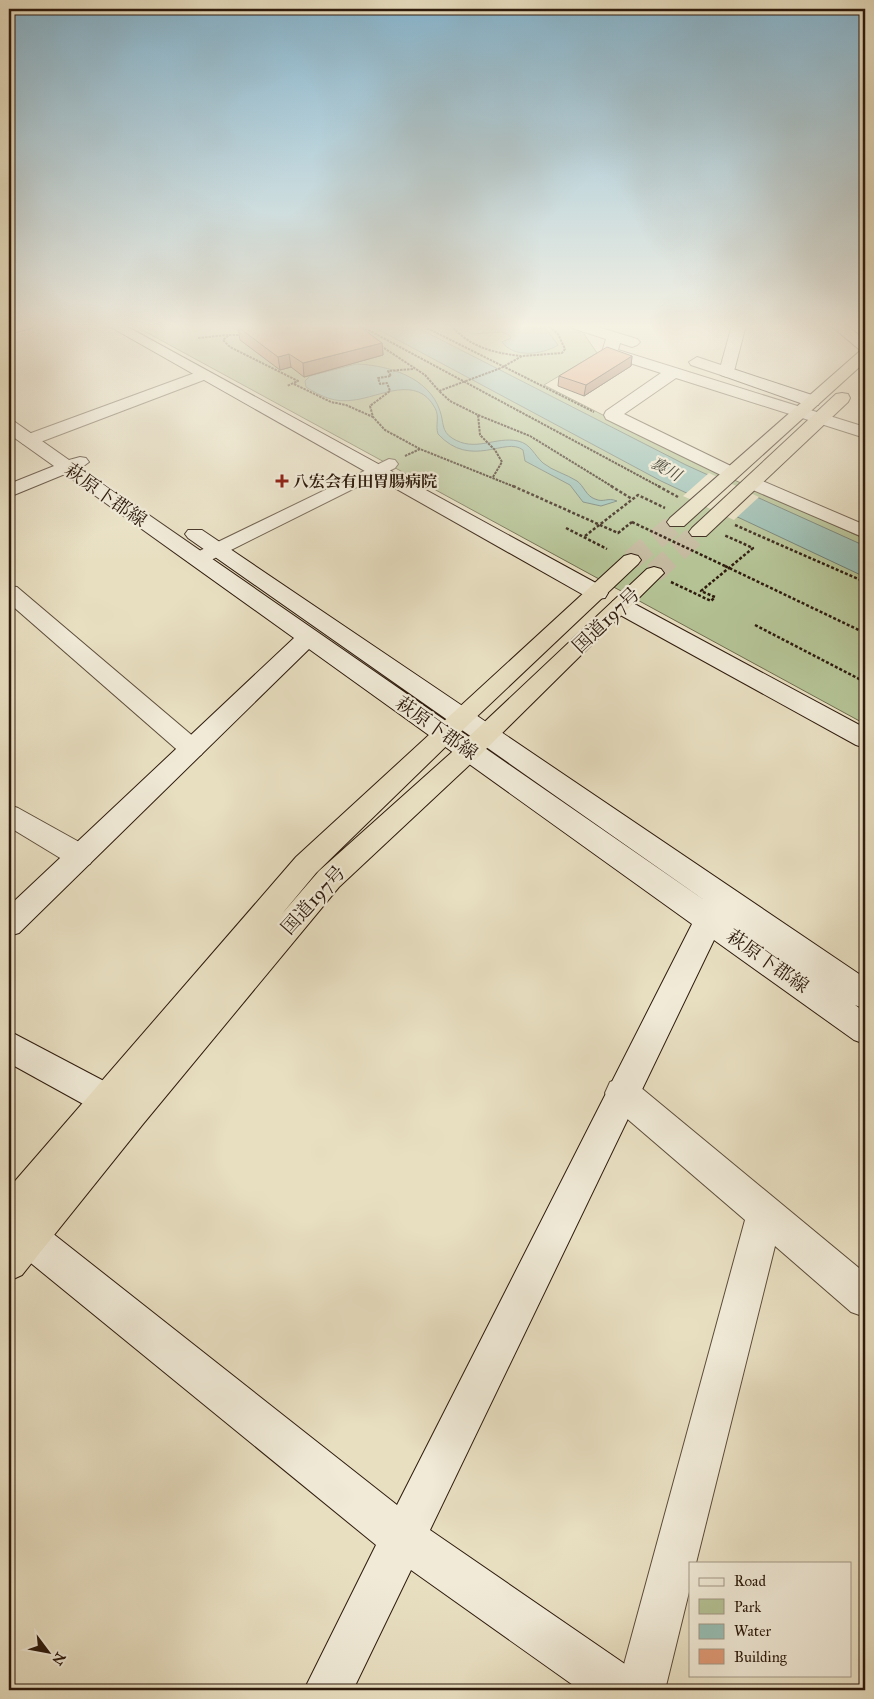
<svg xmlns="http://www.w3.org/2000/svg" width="874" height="1699" font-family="'IM FELL Great Primer','Noto Serif JP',serif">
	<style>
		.green { fill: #b4c294; stroke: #716e50 }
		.water { fill: #97bdb3; stroke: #6d7c71 }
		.pier { fill: #e8dfc1 }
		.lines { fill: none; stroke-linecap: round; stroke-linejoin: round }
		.highway-tunnel { stroke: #c3b89d; stroke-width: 21; stroke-dasharray: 21 11; stroke-linecap: butt }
		.street-casing { stroke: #5c4c3a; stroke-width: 2 }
		.secondary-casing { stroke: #2e1b0d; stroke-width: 2 }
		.highway-casing { stroke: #2e1b0d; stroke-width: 2 }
		.path-far1 { stroke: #2e1b0d; stroke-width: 2; stroke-dasharray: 2.5 1; stroke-linecap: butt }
		.path { stroke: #2e1b0d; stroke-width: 2.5; stroke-dasharray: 3 2; stroke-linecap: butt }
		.street { fill: #f0ead7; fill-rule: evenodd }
		.secondary { fill: #f0ead7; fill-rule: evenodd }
		.highway { fill: #e8dfc1; fill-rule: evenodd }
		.path-bridge { stroke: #2e1b0d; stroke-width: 2.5; stroke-dasharray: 3 2; stroke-linecap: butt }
		.wall { fill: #c08465; stroke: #2e1b0d }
		.shaded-wall { fill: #9c6b52; stroke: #2e1b0d }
		.building { fill: #df9975; stroke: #2e1b0d }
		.poi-dot { fill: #8f2418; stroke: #f0ead7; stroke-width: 2 }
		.labels { text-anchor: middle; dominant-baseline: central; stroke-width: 4.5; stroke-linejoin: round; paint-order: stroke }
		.far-water-label { font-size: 16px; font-style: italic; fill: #4e4c3f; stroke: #f0ead7 }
		.far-poi-label { font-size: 16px; font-weight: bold; fill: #2e1b0d; stroke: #f0ead7; text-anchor: start }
		.street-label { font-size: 19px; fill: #2e1b0d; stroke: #f0ead7 }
	</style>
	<rect width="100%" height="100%" fill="#e8dfc1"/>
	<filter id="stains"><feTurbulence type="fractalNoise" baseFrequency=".004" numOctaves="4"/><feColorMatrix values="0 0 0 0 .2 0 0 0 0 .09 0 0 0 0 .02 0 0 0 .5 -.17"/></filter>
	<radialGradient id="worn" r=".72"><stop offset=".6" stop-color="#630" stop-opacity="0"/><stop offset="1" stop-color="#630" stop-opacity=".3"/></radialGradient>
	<path class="green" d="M133,325H568L580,328L597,353L544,385L701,465L865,539V724Z"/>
	<g class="water">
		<path d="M370,325H412L686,465L865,546V577L661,481Z"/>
		<path d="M464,325H507L546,329L558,345C542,355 513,358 502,342L511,338L509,335L502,332L471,334Z"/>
		<path d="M356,364C388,365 429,377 440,411C444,422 441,431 452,438C475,453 495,436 518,441C531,444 534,455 543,463C553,471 566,474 577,481C584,486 586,496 595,499C604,503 607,497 617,501L601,506L583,502L570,485L525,461L523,450C506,436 471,470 438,434C435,425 440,417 435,408C417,374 380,397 354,400C335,403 322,397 306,387L305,381L310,376Z"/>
	</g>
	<path class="pier" d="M709,473L759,497L734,520L683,496Z"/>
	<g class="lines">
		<g class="highway-tunnel">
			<path d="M631,560L677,522"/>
			<path d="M654,573L699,532"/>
		</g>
		<g class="street-casing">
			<g id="street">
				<path d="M9,325H33L31,328L9,334Z"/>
				<path d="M570,325H591L637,339L640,342L637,345L632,347L620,343L618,350L865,427V438L676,378L624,414L737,469L740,473L737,477H725L606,419L604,415L606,411L661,373L605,355L602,352L606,339L572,328Z"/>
				<path d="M732,325H746L733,375L727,377L691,365L689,362L697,357L721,365Z"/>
				<path d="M830,325H846L865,340V352L860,350Z"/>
				<path d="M203,370L209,372L211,375L209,378L35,444H23L20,440L23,436Z"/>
				<path d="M389,459L395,460L398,464L395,468L205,563L198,565L191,563L188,559L191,555Z"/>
				<path d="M753,477L865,525V538L746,487L744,483L746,479Z"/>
				<path d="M9,586L17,587L201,743L205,749L201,755L192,758L183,755L9,603Z"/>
				<path d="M9,805L18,808L90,848L94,856L90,864L80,867L70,864L9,827Z"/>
				<path d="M622,1077L634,1082L865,1273V1317L851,1312L775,1246L696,1563H690V1588L665,1690H617L745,1220L610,1104L605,1093L610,1082Z"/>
			</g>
		</g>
		<g class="secondary-casing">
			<g id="secondary">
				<path d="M107,325H124L605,588L608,593L605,598L597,599L589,598Z"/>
				<path d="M727,367L818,397L820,401L818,405H806L721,375L719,372L721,369Z"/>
				<path d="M9,421L15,422L69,460L80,457L86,458L89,462L81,468L707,902L188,538L185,534L188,530H202L865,978V1009L855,1005L865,1012V1044L854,1040L714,940L430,1530L638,1673L645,1690H580L411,1570L353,1690H304L376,1545L16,1251L11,1238L16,1225L29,1220L42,1225L397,1505L692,924L309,649L19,933L9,936V906L294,638L65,474L9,497V484L54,466L9,434Z"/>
				<path d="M621,599L629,601L865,728V748L856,745L613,611L610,606L613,601Z"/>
				<path d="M9,1031L138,1099L143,1110L138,1121L126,1126L114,1121L9,1063Z"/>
			</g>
		</g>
		<g class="highway-casing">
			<g id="highway">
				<path d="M865,349V362L684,526H670L667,522L670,518L860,351Z"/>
				<path d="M842,393L848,394L850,398L848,402L706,536H692L689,532L692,528L836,394Z"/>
				<path d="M631,554L638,556L641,560L638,564L470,723L316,873L281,915L319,871L461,744L647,569L654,567L661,569L664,573L479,756L339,887L143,1124L22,1275L9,1281V1188L296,857L624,556Z"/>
			</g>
		</g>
		<g class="path-far1">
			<path d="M359,325L660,487"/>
			<path d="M421,325L594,412"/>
			<path d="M451,325C469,347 494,353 521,356"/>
			<path d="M242,335H229L223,340L230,347L298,381L287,386"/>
			<path d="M198,338L228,335"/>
			<path d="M381,346L425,375L439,391"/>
			<path d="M413,369L388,371L391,376L378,378L380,384L387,383L390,391L370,406L373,417L385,430L420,449L515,487"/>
			<path d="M294,384L331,402L346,405L373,417"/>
			<path d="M478,415L530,436L613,487"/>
			<path d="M405,456L420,449"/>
			<path d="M493,477L502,462L495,450L480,435L478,415L450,401L439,391L501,368L522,356L562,353L565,349L558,334L547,325"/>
		</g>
		<g class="path">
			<path d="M513,486L618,533L632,522"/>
			<path d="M611,486L632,499"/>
			<path d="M658,486L678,497"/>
			<path d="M735,525L865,582"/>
			<path d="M566,528L607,549"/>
			<path d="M585,536L638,495L665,508"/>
			<path d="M725,566L865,633"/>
			<path d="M671,582L711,601L715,597L701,591L753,548L724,535"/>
			<path d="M755,625L865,682"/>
		</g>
		<use href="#street" class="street"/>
		<use href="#secondary" class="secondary"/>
		<use href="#highway" class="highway"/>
		<path class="path-bridge" d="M632,522L725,566"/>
	</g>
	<g class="wall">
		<path d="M238,327L382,343L383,355L304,377L291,367L280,370L240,340Z"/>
		<path d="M632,356L631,366L584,396L558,386L559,376Z"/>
	</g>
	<g class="shaded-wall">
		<path d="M382,343L383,355L304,377L303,363Z"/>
		<path d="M289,354L291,367L280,370L278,357Z"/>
		<path d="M632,356L631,366L584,396L586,385Z"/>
	</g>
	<g class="building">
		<path d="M248,325H358L382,343L303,363L289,354L278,357L238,327Z"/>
		<path d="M607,347L632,356L586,385L559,376Z"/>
	</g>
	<linearGradient id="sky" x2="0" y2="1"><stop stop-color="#87b8d3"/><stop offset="0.58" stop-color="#f5f1e3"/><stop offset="1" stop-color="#f5f1e3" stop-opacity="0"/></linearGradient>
	<rect width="874" height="562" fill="url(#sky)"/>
	<path class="poi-dot" d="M279.5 473.5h5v5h5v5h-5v5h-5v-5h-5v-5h5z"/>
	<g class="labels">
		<g class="far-water-label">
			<text transform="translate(666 469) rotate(29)">裏川</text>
		</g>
		<g class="far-poi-label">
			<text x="293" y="481">八宏会有田胃腸病院</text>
		</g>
		<g class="street-label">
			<text transform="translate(106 495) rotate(35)">萩原下郡線</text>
			<text transform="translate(606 620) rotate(-44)">国道197号</text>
			<text transform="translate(437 728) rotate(35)">萩原下郡線</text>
			<text transform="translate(313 900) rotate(-48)">国道197号</text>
			<text transform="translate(768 961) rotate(35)">萩原下郡線</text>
		</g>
	</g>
	<rect width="874" height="1699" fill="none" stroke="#e8dfc1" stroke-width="30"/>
	<rect x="10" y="10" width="854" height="1679" fill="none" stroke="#2e1b0d" stroke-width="2.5"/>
	<rect x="15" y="15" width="844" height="1669" fill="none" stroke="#2e1b0d"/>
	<rect x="689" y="1562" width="162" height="115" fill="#f0ead7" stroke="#a29786"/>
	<rect x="699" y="1578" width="25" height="8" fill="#f0ead7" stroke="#a29786"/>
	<text x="734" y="1586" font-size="15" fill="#2e1b0d">Road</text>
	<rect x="699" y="1599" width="25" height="15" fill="#b4c294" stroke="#a29786"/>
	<text x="734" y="1612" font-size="15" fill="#2e1b0d">Park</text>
	<rect x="699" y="1624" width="25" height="15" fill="#97bdb3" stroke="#a29786"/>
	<text x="734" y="1636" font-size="15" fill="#2e1b0d">Water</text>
	<rect x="699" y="1649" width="25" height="15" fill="#df9975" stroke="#a29786"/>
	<text x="734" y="1662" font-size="15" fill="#2e1b0d">Building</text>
	<g transform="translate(48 1652) rotate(122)" stroke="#f0ead7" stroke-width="4" paint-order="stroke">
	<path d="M0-4L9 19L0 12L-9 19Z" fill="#2e1b0d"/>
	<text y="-8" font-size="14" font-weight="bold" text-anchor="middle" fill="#2e1b0d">N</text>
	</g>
	<rect width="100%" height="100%" filter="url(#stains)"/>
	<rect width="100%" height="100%" fill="url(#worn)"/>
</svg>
